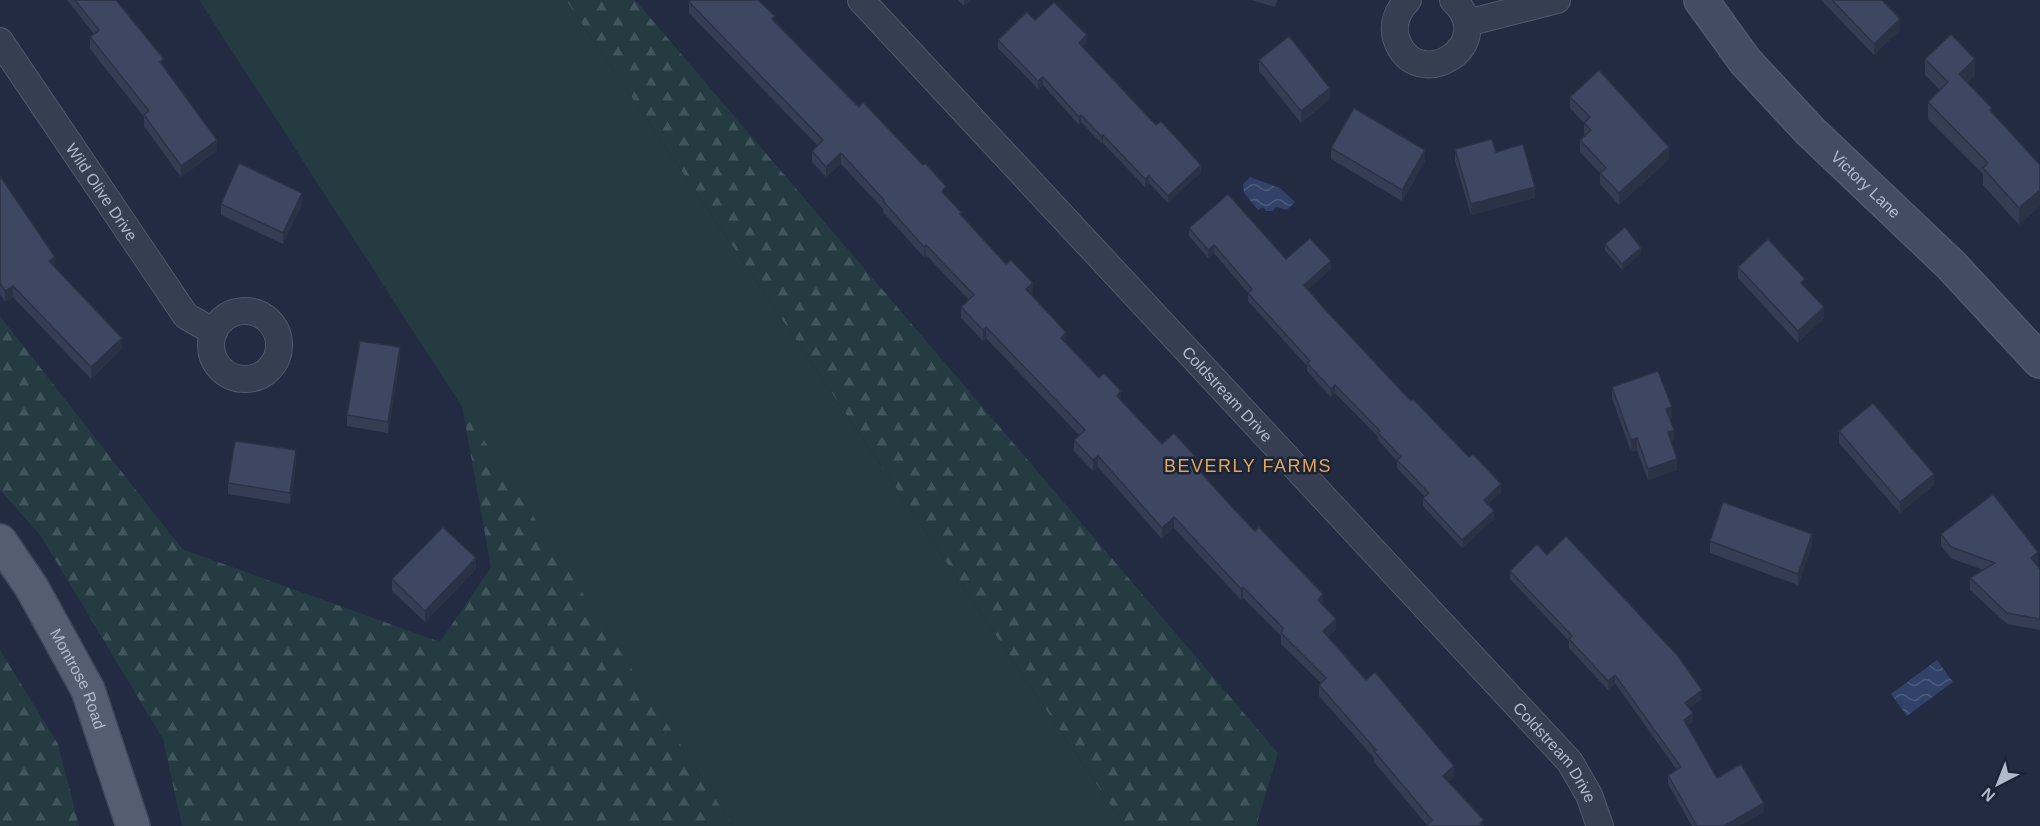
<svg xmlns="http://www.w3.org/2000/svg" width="2040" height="826" font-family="Arial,sans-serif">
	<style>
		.green { fill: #243b42 }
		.forest { fill: url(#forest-firs) }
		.water { fill: url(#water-waves) }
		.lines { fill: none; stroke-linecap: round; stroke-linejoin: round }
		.street-casing { stroke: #51596c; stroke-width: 28 }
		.secondary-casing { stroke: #51596c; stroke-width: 36 }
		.primary-casing { stroke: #40475a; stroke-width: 36 }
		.street { stroke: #363e51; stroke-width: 26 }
		.secondary { stroke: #444c64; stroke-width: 33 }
		.primary { stroke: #545d71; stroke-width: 33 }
		.wall { fill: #353d54 }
		.shaded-wall { fill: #2b3245 }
		.building { fill: #3e4762; stroke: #2b3245; stroke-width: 1.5 }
		.labels { text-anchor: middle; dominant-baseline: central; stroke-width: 5; stroke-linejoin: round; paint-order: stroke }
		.street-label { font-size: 16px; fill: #b3b9cc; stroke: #1b2336 }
		.neighbourhood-label { font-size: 18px; letter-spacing: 1.5px; fill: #e0a659; stroke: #1b2336 }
	</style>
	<defs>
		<pattern id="forest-firs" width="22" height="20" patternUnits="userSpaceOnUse" patternTransform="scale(1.5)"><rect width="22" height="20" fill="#243b42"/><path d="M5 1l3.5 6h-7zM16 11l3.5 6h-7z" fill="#41555c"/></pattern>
		<pattern id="water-waves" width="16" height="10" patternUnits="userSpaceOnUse" patternTransform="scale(1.5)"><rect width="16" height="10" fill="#324168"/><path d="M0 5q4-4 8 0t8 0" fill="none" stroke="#4d5a7c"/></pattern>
	</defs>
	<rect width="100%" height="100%" fill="#222b41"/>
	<path class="green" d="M199,0H566L1125,826H733Z"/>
	<g class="forest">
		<path d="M566,0H635L1278,753L1256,826H1125Z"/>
		<path d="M0,316L182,549L440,642L491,567L462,406L733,826H182L163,739L41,536L0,490Z"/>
		<path d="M0,650L58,744L79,826H0Z"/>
	</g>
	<g class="water">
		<path d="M1250,177L1280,188L1295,202L1287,210L1276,207L1273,211H1266L1263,207L1258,210L1244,193L1243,184Z"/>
		<path d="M1937,660L1953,682L1907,716L1891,694Z"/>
	</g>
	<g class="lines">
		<g class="street-casing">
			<g id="street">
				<path id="s1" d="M861,0L1570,762L1589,795L1600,826"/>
				<path d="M1408,0C1398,10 1392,23 1396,38C1415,97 1501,45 1453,0"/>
				<path d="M1467,23L1557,0"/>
				<path id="s2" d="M0,41L186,316L214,332"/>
				<circle cx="245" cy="345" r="34"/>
			</g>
		</g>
		<g class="secondary-casing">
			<g id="secondary">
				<path id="s3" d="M1701,0L1745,61L1810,131L1951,265L2040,361"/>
			</g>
		</g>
		<g class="primary-casing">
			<g id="primary">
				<path id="s4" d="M0,541L32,588L88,690L133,826"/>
			</g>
		</g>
		<use href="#street" class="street"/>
		<use href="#secondary" class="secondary"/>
		<use href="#primary" class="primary"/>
	</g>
	<g class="wall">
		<path d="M67,0H116L164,67L217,151L181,177L144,126V117L90,49V37L94,34Z"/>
		<path d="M958,0H970L964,6Z"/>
		<path d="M1251,0H1277L1275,7Z"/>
		<path d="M1821,0H1882L1900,30L1874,55Z"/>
		<path d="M759,1L775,22L946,196L962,216L1033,293L1032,295L1066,343L1162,444L1195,465L1232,507L1323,605L1336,629L1328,637L1454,777L1448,782L1484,826L1427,825L1374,762V758L1319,696V685L1321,683L1281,644V636L1243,598L1241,600L1174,528L1162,539L1098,467L1093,471L1074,451V440L1079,435L986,338L983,341L961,318V307L969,300L926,255L924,257L883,212V209L841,164L826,177L812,162V151L818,146L689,13V2Z"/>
		<path d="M1035,20L1087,43L1082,47L1201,172L1168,203L1149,183L1145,187L1103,143L1102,144L1081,122L1079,125L1043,85L1038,89L998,48V40Z"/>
		<path d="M1925,59L1975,75L1968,82L1992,112L2040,165V206L2019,225L1983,185V174L1928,119V102L1940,90L1925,75Z"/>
		<path d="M1259,60L1330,99L1301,123L1259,71Z"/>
		<path d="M1570,97L1669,159L1619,205L1600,184V173L1580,152V140L1585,135L1584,134V123L1570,108Z"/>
		<path d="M1331,148L1425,161L1402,201L1331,159Z"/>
		<path d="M1455,149L1496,152L1535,198L1471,215L1455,161Z"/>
		<path d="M0,176L55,267L122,349L91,379L13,297L5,302L0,294Z"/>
		<path d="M221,204H302L283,244L221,215Z"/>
		<path d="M1189,228L1286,259L1331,269L1308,289L1323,307L1411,401L1501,492L1488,504L1494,519L1462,548L1423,506V498L1425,497L1397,468V461L1378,440V437L1335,393L1331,397L1307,371V366L1248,301V293L1214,253L1208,258L1189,236Z"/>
		<path d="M1605,244L1641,253L1622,270L1605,250Z"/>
		<path d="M1738,267L1805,286L1824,318L1798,343L1738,278Z"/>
		<path d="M400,359L388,433L347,426V415Z"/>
		<path d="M1612,387L1672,418L1670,419L1674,441L1671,442L1677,470L1648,480L1637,450L1631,452L1612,398Z"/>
		<path d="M1839,431L1934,485L1900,513L1839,443Z"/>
		<path d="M296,462L290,504L228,494V483Z"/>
		<path d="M1941,534L2038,564L2037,565L2040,569V630L2007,624L1970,590V578L1983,570L1951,558L1941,546Z"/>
		<path d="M1710,541L1812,546L1798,585L1710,553Z"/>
		<path d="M1547,555L1702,699L1689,708L1693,722L1687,725L1717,778L1764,812L1739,826H1692L1668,784V775L1677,770L1615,683L1608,690L1569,648V641L1510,579V571Z"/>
		<path d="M476,569L425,622L392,591V579Z"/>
	</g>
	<g class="shaded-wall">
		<path d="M964,0H970L964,6Z"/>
		<path d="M1900,19V30L1874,55V44Z"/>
		<path d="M1087,35V43L1079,50V43Z"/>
		<path d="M1975,59V75L1959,90V74Z"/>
		<path d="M1043,77V85L1038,89V81Z"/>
		<path d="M1330,88V99L1301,123V111Z"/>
		<path d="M1081,115V122L1079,125V117Z"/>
		<path d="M1103,135V143L1102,144V137Z"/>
		<path d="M217,140V151L181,177V166Z"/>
		<path d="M1669,147V159L1619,205V193Z"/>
		<path d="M1425,150V161L1402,201V190Z"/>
		<path d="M841,153V164L826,177V167Z"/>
		<path d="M1201,165V172L1168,203V196Z"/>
		<path d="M1149,176V183L1145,187V179Z"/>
		<path d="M1535,187V198L1471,215V204Z"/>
		<path d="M2040,190V206L2019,225V208Z"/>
		<path d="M302,193V204L283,244V233Z"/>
		<path d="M926,245V255L924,257V247Z"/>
		<path d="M1214,245V253L1208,258V250Z"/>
		<path d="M1641,248V253L1622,270V264Z"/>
		<path d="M55,257V268L49,261Z"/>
		<path d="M1331,261V269L1304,293V285Z"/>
		<path d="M1033,283V293L1026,300V289Z"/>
		<path d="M13,286V297L5,302V291Z"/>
		<path d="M1824,307V318L1798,343V331Z"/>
		<path d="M986,327V338L983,341V330Z"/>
		<path d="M1066,332V343L1061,348V338Z"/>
		<path d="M122,338V349L91,379V367Z"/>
		<path d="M400,347V359L388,433V422Z"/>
		<path d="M1335,385V393L1331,397V389Z"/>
		<path d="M1121,391V402L1117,396Z"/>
		<path d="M1672,407V418L1666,420V409Z"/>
		<path d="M1674,430V441L1668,443V432Z"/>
		<path d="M1637,438V450L1631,452V440Z"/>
		<path d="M296,450V462L290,504V493Z"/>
		<path d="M1098,456V467L1093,471V460Z"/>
		<path d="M1195,456V467L1190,460Z"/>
		<path d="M1677,459V470L1648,480V469Z"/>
		<path d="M1934,474V485L1900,513V502Z"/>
		<path d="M1501,484V492L1484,508V500Z"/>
		<path d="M1494,511V519L1462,548V540Z"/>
		<path d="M1174,517V528L1162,539V528Z"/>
		<path d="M1812,534V546L1798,585V574Z"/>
		<path d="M2038,552V564L2031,569V558Z"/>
		<path d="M476,558V569L425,622V611Z"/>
		<path d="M1243,587V598L1241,600V589Z"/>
		<path d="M1323,594V605L1318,610V600Z"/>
		<path d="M1336,619V629L1323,642V631Z"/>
		<path d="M1615,675V683L1608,690V681Z"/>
		<path d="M1702,690V699L1685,711V703Z"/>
		<path d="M1693,713V722L1684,728V720Z"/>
		<path d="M1454,766V777L1443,787V776Z"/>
		<path d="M1764,803V812L1739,826H1724Z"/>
	</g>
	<g class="building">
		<path d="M75,0H116L164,59L160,62L217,140L181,166L144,115L149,111L90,37L99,30Z"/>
		<path d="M691,0H758L775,16L772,19L859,107L863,102L923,165L925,163L946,186L942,192L962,213L960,214L1006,264L1011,260L1033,283L1026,289L1066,332L1061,338L1099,378L1104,373L1121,391L1117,396L1162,444L1174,433L1195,456L1190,460L1232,507L1255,531L1259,527L1323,594L1318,600L1336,619L1323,631L1366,680L1375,672L1454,766L1443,776L1484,820L1480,824L1482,826H1426L1432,820L1374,751L1376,750L1319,685L1326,678L1281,633L1283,628L1243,587L1241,589L1174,517L1162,528L1098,456L1093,460L1074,440L1085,430L986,327L983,330L961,307L974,295L926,245L924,247L883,201L884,200L841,153L826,167L812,151L823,140L689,2Z"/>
		<path d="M1832,0H1882L1900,19L1874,44Z"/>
		<path d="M1054,2L1087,35L1079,43L1156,125L1161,121L1201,165L1168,196L1149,176L1145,179L1103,135L1102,137L1081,115L1079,117L1043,77L1038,81L998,40L1027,12L1035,20Z"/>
		<path d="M1951,34L1975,59L1959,74L1992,108L1990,110L2040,165V190L2019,208L1983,168L1988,163L1928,102L1948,82L1925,59Z"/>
		<path d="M1289,36L1330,88L1301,111L1259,60Z"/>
		<path d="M1599,70L1669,147L1619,193L1600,173L1606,168L1580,140L1591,130L1584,123L1590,117L1570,97Z"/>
		<path d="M1354,108L1425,150L1402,190L1331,148Z"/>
		<path d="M1492,139L1496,152L1523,144L1535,187L1471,204L1455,149Z"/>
		<path d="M239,163L302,193L283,233L221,204Z"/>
		<path d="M0,176L55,257L49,261L122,338L91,367L13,286L5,291L0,283Z"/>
		<path d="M1228,194L1286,259L1310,238L1331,261L1304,285L1323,307L1411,401L1413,399L1469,457L1473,454L1501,484L1484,500L1494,511L1462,540L1423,498L1429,493L1397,460L1401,457L1378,433L1380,431L1335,385L1331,389L1307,363L1310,361L1248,293L1252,289L1214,245L1208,250L1189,228Z"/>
		<path d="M1625,227L1641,248L1622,264L1605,244Z"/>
		<path d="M1768,239L1805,279L1801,283L1824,307L1798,331L1738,267Z"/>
		<path d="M360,341L400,347L388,422L347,415Z"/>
		<path d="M1658,371L1672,407L1666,409L1674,430L1668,432L1677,459L1648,469L1637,438L1631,440L1612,387Z"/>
		<path d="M1873,403L1934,474L1900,502L1839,431Z"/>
		<path d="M235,441L296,450L290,493L228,483Z"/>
		<path d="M1993,494L2038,552L2031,558L2040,569V619L2007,613L1970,578L1995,563L1951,547L1941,534Z"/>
		<path d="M1723,502L1812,534L1798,574L1710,541Z"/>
		<path d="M443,527L476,558L425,611L392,579Z"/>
		<path d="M1566,536L1678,656L1702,690L1685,703L1693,713L1684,720L1717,778L1741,764L1764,803L1724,826H1697L1668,775L1681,767L1615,675L1608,681L1569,639L1572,636L1510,571L1537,544L1547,555Z"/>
	</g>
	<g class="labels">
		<g class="street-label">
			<text stroke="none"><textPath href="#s3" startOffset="248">Victory Lane</textPath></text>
			<text stroke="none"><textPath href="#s2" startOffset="182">Wild Olive Drive</textPath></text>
			<text stroke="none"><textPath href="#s1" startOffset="538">Coldstream Drive</textPath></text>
			<text stroke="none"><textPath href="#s4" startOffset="159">Montrose Road</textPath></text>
			<text stroke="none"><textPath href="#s1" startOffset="1024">Coldstream Drive</textPath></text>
		</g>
		<g class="neighbourhood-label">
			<text x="1248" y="466">BEVERLY FARMS</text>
		</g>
	</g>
	<g transform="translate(1998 784) rotate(222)" stroke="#1b2336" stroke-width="4.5" paint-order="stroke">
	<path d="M0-4.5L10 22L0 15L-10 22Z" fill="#b3b9cc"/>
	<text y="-9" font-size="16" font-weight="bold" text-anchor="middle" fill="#b3b9cc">N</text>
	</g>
</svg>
